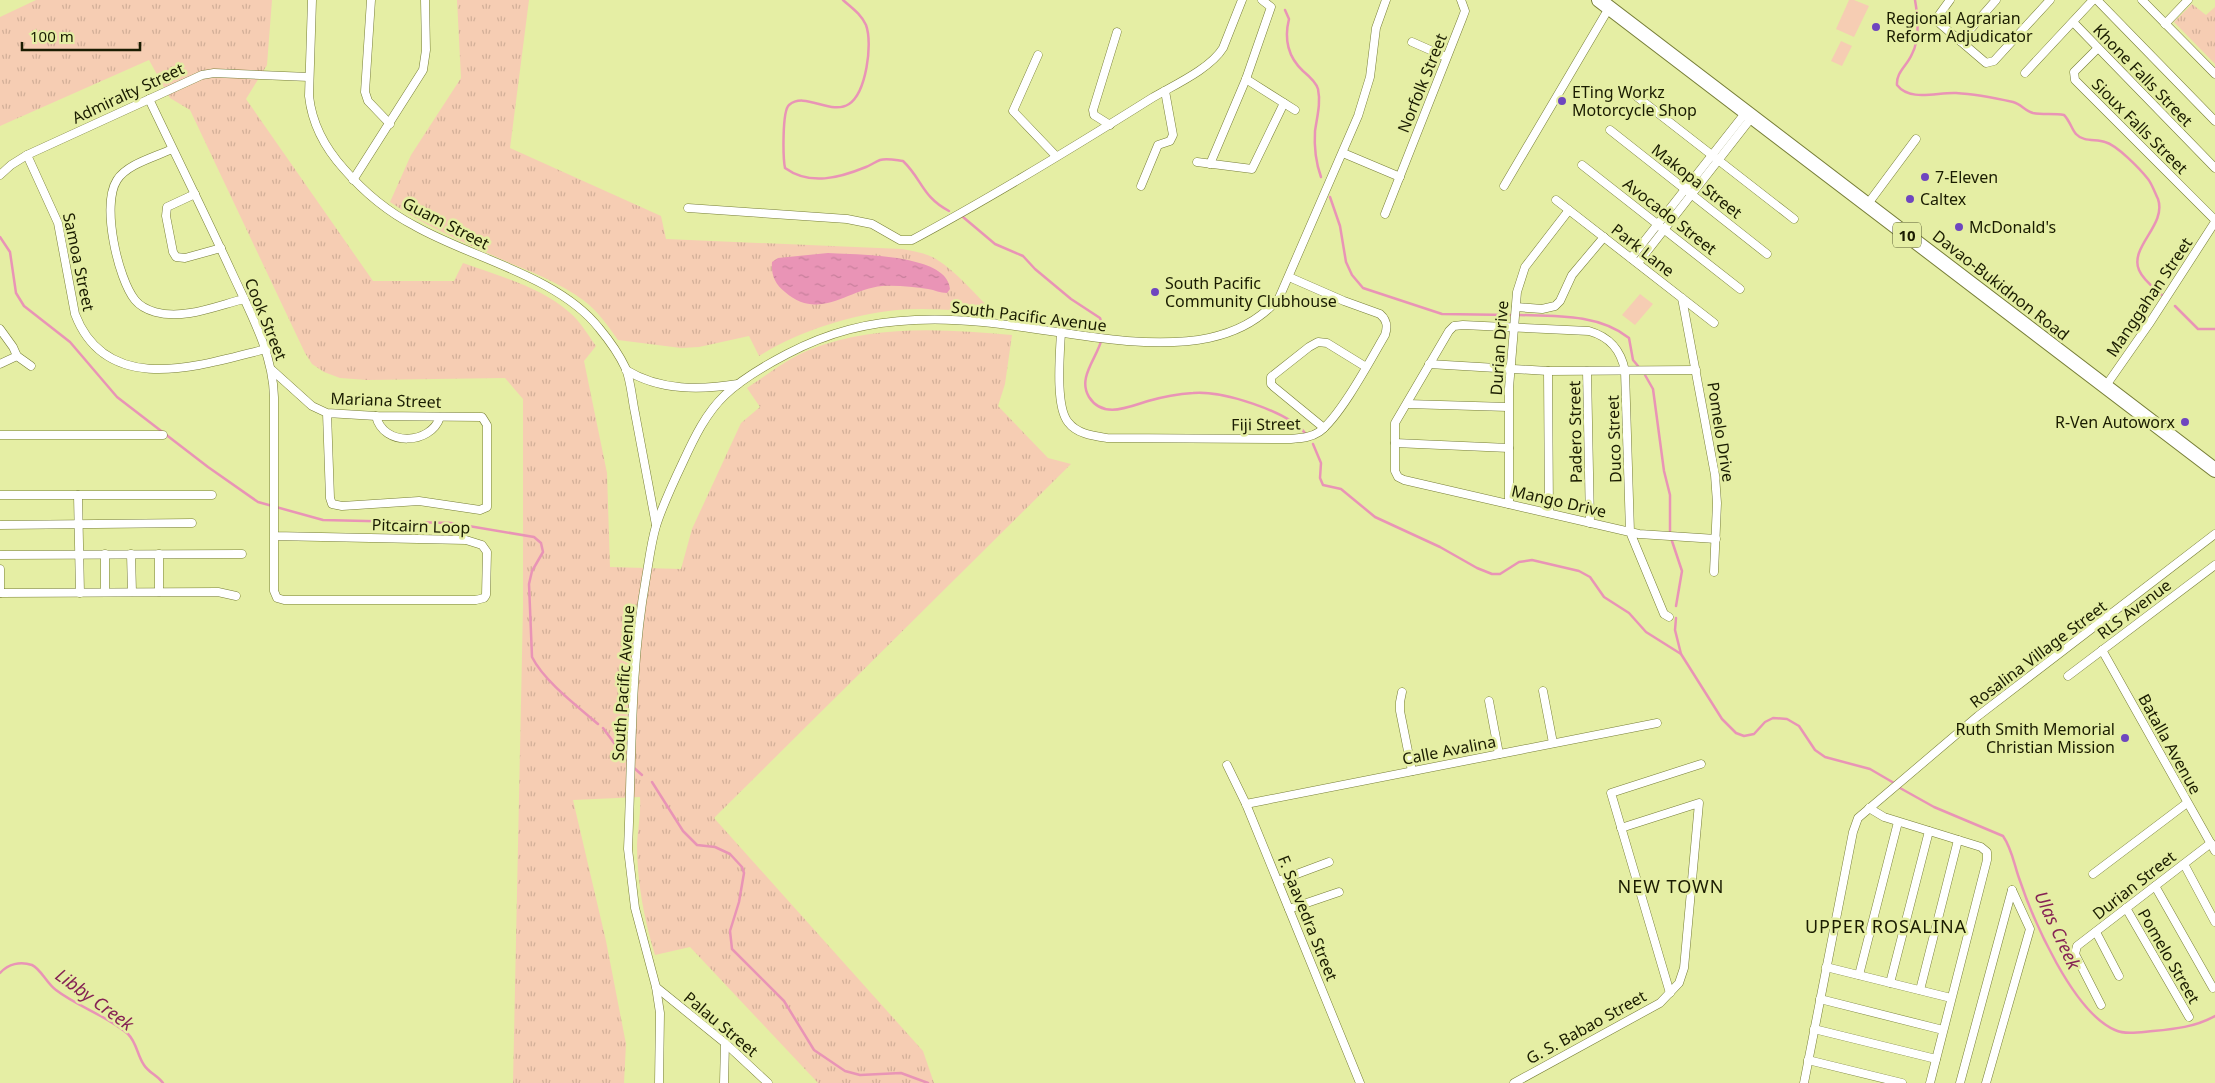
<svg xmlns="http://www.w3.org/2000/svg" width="2215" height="1083" font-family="'Noto Sans',sans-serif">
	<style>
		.grass { fill: url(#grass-tufts) }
		.pitch { fill: #f6cdb3 }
		.water { fill: url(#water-ripples) }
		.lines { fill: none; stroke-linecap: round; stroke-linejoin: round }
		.stream { stroke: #e994b6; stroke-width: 2.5 }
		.street-casing { stroke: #777e37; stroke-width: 9 }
		.highway-casing { stroke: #777e37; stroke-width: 16 }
		.street { stroke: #fff; stroke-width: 8 }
		.highway { stroke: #fff; stroke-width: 14 }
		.poi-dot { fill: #6e46bf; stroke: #e5eea4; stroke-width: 2 }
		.labels { text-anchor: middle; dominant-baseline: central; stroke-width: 5; stroke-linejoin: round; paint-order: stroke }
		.shield { fill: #e5eea4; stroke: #575b32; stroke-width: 1 }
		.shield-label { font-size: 15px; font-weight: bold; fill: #1a1c01 }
		.poi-label { font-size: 16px; fill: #1a1c01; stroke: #e5eea4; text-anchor: start }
		.street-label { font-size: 16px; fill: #1a1c01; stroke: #e5eea4 }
		.neighbourhood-label { font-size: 18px; letter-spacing: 1px; fill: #1a1c01; stroke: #e5eea4 }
		.water-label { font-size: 18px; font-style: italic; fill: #852354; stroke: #e5eea4 }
	</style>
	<defs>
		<pattern id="grass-tufts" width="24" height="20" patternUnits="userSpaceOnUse" patternTransform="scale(1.25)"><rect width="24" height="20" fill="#f6cdb3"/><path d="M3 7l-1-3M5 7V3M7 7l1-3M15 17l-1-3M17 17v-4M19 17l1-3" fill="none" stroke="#d2af98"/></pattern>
		<pattern id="water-ripples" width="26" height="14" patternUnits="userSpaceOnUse" patternTransform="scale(1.25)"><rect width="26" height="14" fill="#e994b6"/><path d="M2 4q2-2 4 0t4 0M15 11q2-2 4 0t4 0" fill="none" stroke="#c77f9b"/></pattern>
	</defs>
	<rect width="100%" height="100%" fill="#e5eea4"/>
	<g class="grass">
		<path d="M36,0H272L267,65L246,99L373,281H454L463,263C499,276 540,287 569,312C580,321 588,335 596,346L584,361L607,473L610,567L681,569L692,529L741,423L760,407L747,388C767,375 787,359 809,350C874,324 944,329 1012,335L1005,384L998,406L1048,458L1071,464L714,818L923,1051L934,1083H818L690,947L655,955C644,919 637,882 637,844C638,828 641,812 640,797L573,800L606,941L626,1044L624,1083H513L523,607V399L505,378L367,380L340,378L324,372L312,364L305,353L190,110L170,98L149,60L0,126V17Z"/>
		<path d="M457,0H529L510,148L661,216L666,239L902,249C913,251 926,253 936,259C957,272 975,294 993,312C962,311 929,307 897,310C850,315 799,331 759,356L749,336L699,347L681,348L618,340C608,326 597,310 583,300C561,284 537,274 512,264C470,245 428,228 390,202L411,155L461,78Z"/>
		<path d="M2192,4L2206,15L2215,7V64L2174,22Z"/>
	</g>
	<g class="pitch">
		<path d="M1849,0H1854L1869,6L1854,37L1836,29Z"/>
		<path d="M1841,41L1852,46L1842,66L1831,61Z"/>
		<path d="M1640,294L1653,304L1635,325L1622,315Z"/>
	</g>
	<path class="water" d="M828,253C854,255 948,253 950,289L947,293C940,293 935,290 928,289C914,287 897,285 882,286C848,289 819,322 785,292C775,284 771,275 772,262L778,258Z"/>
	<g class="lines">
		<g class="stream">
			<path d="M843,0C852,8 861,14 866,25C873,44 866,93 849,104C831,116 805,91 789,105C782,111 783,158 785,168C810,186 839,178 866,167C871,165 875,162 880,160C887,158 895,160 903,161C922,179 922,197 949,211"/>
			<path d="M1915,0C1918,17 1920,39 1912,54C1907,66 1896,72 1897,85C1910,102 1937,92 1956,93C1975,94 1995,98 2013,102C2021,104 2025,111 2033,113C2043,115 2054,113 2064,115C2070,121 2072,130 2076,134C2083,142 2096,139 2105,142C2117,145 2140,169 2148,179C2152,184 2155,193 2158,199C2167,225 2129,247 2139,270C2143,280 2154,288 2162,295"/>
			<path d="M1285,10L1289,19C1284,39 1287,56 1303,71C1309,76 1316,82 1318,89C1321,103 1317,117 1315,131C1314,147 1316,163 1321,177"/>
			<path d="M1330,197L1340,226L1346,262L1352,275L1363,288L1442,314L1510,315"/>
			<path d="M963,217L995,244L1023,256L1035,269L1071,299L1100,318C1114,346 1073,371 1089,397C1103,419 1128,407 1148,401C1162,397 1178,394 1193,393C1221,390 1287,411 1305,433"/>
			<path d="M0,237L10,252L16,293L24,306L70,342L117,397L208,467L258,502L323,520L451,523L534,537L541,543L543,552L532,571L529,584L532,657C544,681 577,706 598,724"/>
			<path d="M2175,306L2198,329H2215"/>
			<path d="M1519,315C1556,316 1599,314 1629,338L1633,360L1638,366"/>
			<path d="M1645,375L1653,389L1664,471L1670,495V531"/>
			<path d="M1313,444L1321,463L1320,478L1323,485L1341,489L1375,517L1440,547L1477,568L1492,574H1500L1519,562L1532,560L1579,571L1590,577L1604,597L1629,613L1646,632L1681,654"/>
			<path d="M1672,541L1682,571L1676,606"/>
			<path d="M1676,618L1675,630L1681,654L1722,719L1736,733L1744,736L1754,734L1765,722L1773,718L1787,719L1799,726L1815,750L1825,757L1870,769L1894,783"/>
			<path d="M603,728L629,763"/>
			<path d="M633,767L642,775"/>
			<path d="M652,782L683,831L697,845L715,847L730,854L742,867L744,873L739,902L730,931L732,949L784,1001L814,1050L845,1071L860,1075L901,1073L928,1083"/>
			<path d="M1900,788L1934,807L2003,836C2012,849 2014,864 2019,878C2033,920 2073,1012 2115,1030C2126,1035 2141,1032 2153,1031C2175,1029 2195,1027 2215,1016"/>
			<path d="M0,973C8,964 20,961 32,965C41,969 47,984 56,990C78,1007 106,1015 128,1034C137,1043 137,1055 144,1065C149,1073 157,1075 163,1083"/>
		</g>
		<g class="street-casing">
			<g id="street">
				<path d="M312,0L309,96C312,124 325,148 344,169C364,192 388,212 415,226C471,258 558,276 599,328C609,340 619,354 626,369C631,382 632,399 635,413C642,451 649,488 656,525"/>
				<path d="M371,0L365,92L368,101L390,124"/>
				<path d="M1950,0L1939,15L1938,22L1986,63L1994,61L2050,0"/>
				<path d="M2097,0L2215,121"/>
				<path d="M2142,0L2215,74"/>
				<path d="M2073,22L2215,168"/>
				<path d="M2165,24L2188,0"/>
				<path d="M1960,41L1996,0"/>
				<path d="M1412,42L1446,57"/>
				<path d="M2098,48L2074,72L2075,80L2215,220"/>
				<path d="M1038,55L1013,111L1056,156"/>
				<path d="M2025,73L2093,0"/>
				<path d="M1246,79L1295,110"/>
				<path d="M1636,96L1794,219"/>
				<path d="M149,99C177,158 206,216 233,275C251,314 273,354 274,397V591L277,598L284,600H476L484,598L486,595L487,552L482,545L466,540L274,536"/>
				<path d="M1110,125L1094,115L1093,110L1117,32"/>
				<path d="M1610,130L1767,254"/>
				<path d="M172,149C155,157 127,164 117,180C101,205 118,279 135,300C140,306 148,310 155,312C184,320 216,306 244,299"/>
				<path d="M1343,153L1400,177"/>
				<path d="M27,155L58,223L75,314C107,398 201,365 266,349"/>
				<path d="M1197,162L1252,169L1284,103"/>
				<path d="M1210,164L1246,79L1271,7L1262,0"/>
				<path d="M1582,165L1740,289"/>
				<path d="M0,175L11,165L27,155L202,75L214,73L309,77"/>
				<path d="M353,180L423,70L426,50L425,0"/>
				<path d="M1141,186L1158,145L1170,141L1173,135L1165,91"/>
				<path d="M1504,186L1609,8"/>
				<path d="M195,194L167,207L166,216L173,252L176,257L185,258L221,248"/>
				<path d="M1556,200L1714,323"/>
				<path d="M1867,205L1916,139"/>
				<path d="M688,208L847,219L872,224L900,240H912C994,196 1074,147 1152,98C1174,85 1210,69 1223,48L1242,0"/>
				<path d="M1385,214L1462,19L1465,11L1461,0"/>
				<path d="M1631,258L1746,112"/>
				<path d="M1638,263L1752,117"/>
				<path d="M1682,298L1715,475L1717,503L1714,572"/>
				<path d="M1516,307L1542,309L1555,306L1560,301L1572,275L1604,237"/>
				<path d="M0,329L13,347L17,356L31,366"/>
				<path d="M1061,332C1060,353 1055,406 1068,422C1077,434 1093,436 1107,438L1289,439C1300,438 1310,438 1319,432C1340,417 1371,359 1385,335C1388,326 1387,320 1380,314L1344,301L1289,277"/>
				<path d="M0,364L17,356"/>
				<path d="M1429,364L1548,371L1696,370"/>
				<path d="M272,370L312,406L327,413L376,416L482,417L487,425V507L480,510L419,501L342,506L332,504L330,498L327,413"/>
				<path d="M626,370C660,391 701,390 738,384"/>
				<path d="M1548,371L1549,513"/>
				<path d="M1587,371L1590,523"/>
				<path d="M2105,387L2149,324L2215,222"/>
				<path d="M1407,404L1508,407"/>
				<path d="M376,416C383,447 431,445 440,417"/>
				<path d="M1324,428L1274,387L1271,384V377L1309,347L1318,342L1327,343L1366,367"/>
				<path d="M0,435H163"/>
				<path d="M1395,443L1509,448"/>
				<path d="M0,495H212"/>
				<path d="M78,495L80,593"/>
				<path d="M1509,504V388L1517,292L1525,267L1569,210"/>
				<path d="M0,525L192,523"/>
				<path d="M105,554V592"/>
				<path d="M131,554L132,592"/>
				<path d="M0,555L242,554"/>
				<path d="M0,569V593"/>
				<path d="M159,592V554"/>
				<path d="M0,593L218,592L236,596"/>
				<path d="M1669,617L1664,614L1630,532L1625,371C1621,350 1610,337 1589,331L1463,325L1454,326L1449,331L1395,423V471L1398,477L1404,480L1630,532L1639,534L1716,539"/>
				<path d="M2102,650L2215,851"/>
				<path d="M2068,676L2215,565"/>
				<path d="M1543,691L1553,743"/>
				<path d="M1402,692L1400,702V711L1412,771"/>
				<path d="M1489,701L1499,754"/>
				<path d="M1227,765L1246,804L1360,1083"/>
				<path d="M1246,804L1657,723"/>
				<path d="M1869,808L1884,817L1981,847L1987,852V860L1930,1083"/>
				<path d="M2184,864L2215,922"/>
				<path d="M2093,874L2187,803"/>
				<path d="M1278,881L1329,862"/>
				<path d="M2155,886L2213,988"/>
				<path d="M2126,908L2189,1017"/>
				<path d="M1289,909L1339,892"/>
				<path d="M2096,932L2119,976"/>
				<path d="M1826,967L1951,998"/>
				<path d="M1859,975L1898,822"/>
				<path d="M1890,983L1929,831"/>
				<path d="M656,987L725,1043L768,1083"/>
				<path d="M1920,990L1958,840"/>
				<path d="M1670,993L1611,793L1701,764"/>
				<path d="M1820,999L1943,1030"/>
				<path d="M2101,1005L2075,954L2077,946L2211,843"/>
				<path d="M1814,1029L1936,1059"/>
				<path d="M1808,1060L1902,1083"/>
				<path d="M659,1083L660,1013L656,987L635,908L628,849C632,759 630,667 646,578C649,561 651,543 656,526C663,504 673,483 683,462C694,438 706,413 725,395C743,378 766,365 787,354C829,332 868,322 915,320C986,316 1056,335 1127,341C1182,345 1241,343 1279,298L1358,116L1370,77L1376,28L1386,0"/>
				<path d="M724,1083L725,1043"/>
				<path d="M1514,1083L1660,1003L1679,983L1684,968L1699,803L1621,828"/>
				<path d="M1804,1083L1853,832L1858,818L1978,716L2215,534"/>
				<path d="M1960,1083L2012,890"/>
				<path d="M1986,1083L2030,929L2012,890"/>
			</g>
		</g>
		<g class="highway-casing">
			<path id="highway" d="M1599,0L2215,470"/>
		</g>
		<use href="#street" class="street"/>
		<use href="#highway" class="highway"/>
	</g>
	<g class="poi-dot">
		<circle cx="1876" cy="27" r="5"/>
		<circle cx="1562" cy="101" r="5"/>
		<circle cx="1925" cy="177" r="5"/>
		<circle cx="1910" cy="199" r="5"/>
		<circle cx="1959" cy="227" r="5"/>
		<circle cx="1155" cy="292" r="5"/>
		<circle cx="2185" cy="422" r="5"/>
		<circle cx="2125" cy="738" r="5"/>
	</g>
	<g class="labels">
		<rect class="shield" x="1893" y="222.5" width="28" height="25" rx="4"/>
		<g class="shield-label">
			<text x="1907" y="235">10</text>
		</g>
		<g class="poi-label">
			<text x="1886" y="18">Regional Agrarian<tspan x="1886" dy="18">Reform Adjudicator</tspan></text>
			<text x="1572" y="92">ETing Workz<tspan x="1572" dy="18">Motorcycle Shop</tspan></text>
			<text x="1935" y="177">7-Eleven</text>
			<text x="1920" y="199">Caltex</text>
			<text x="1969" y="227">McDonald's</text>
			<text x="1165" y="283">South Pacific<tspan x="1165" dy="18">Community Clubhouse</tspan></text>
			<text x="2175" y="422" text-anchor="end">R-Ven Autoworx</text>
			<text x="2115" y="729" text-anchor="end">Ruth Smith Memorial<tspan x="2115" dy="18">Christian Mission</tspan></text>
		</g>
		<g class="street-label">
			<text transform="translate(2143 75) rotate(46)">Khone Falls Street</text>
			<text transform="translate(1422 83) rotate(-68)">Norfolk Street</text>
			<text transform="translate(128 93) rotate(-25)">Admiralty Street</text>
			<text transform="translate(2140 126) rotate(45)">Sioux Falls Street</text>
			<text transform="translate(1697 181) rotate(38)">Makopa Street</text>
			<text transform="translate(1670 216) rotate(38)">Avocado Street</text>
			<text transform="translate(446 223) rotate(27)">Guam Street</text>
			<text transform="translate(1643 250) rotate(38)">Park Lane</text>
			<text transform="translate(79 262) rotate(78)">Samoa Street</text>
			<text transform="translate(2001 285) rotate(38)">Davao-Bukidnon Road</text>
			<text transform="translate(2149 297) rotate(-56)">Manggahan Street</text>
			<text transform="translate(1029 316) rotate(7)">South Pacific Avenue</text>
			<text transform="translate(266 319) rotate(68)">Cook Street</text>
			<text transform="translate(1499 348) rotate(-86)">Durian Drive</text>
			<text transform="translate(386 400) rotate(2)">Mariana Street</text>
			<text transform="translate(1266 424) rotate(-1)">Fiji Street</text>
			<text transform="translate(1575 432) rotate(-91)">Padero Street</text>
			<text transform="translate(1721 432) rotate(81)">Pomelo Drive</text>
			<text transform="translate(1614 439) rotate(-92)">Duco Street</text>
			<text transform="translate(1559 501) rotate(13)">Mango Drive</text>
			<text transform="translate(421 526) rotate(2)">Pitcairn Loop</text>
			<text transform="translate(2134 609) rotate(-37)">RLS Avenue</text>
			<text transform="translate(2038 654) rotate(-37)">Rosalina Village Street</text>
			<text transform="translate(623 683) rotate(-86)">South Pacific Avenue</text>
			<text transform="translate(2170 744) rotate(61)">Batalla Avenue</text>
			<text transform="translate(1449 750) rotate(-11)">Calle Avalina</text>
			<text transform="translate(2134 885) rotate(-38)">Durian Street</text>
			<text transform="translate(1308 918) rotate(68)">F. Saavedra Street</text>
			<text transform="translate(2169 956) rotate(60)">Pomelo Street</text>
			<text transform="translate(721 1024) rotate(40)">Palau Street</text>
			<text transform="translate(1586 1027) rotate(-29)">G. S. Babao Street</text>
		</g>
		<g class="neighbourhood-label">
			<text x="1671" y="886">NEW TOWN</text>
			<text x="1886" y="926">UPPER ROSALINA</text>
		</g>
		<g class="water-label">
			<text transform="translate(2058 930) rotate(65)">Ulas Creek</text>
			<text transform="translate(95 999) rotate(36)">Libby Creek</text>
		</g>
	</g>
	<path d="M22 42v8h118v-8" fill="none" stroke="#1a1c01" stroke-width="2.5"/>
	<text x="30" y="42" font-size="15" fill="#1a1c01" stroke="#e5eea4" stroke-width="4" paint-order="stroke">100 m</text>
</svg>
